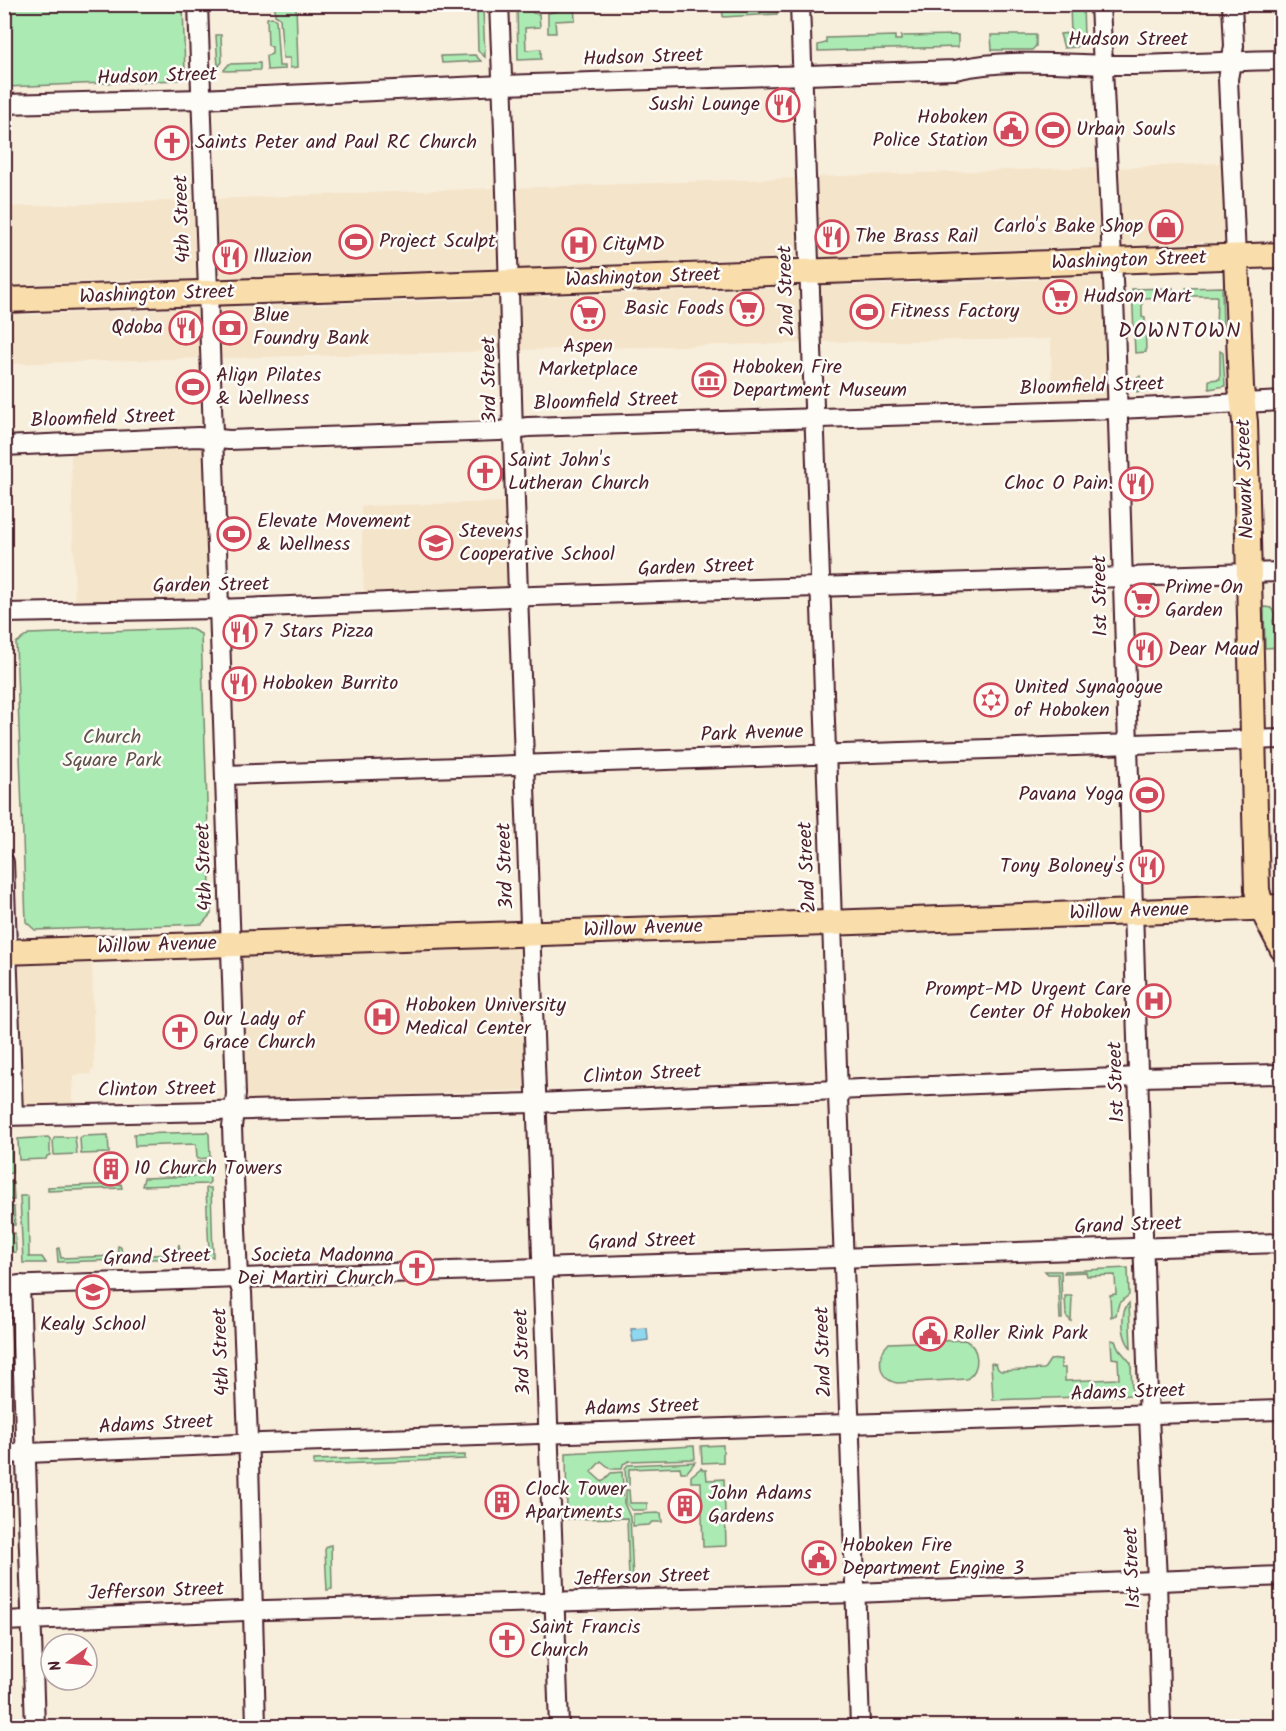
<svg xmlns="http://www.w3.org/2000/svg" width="1286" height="1731" font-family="Kalam,sans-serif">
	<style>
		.built { fill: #f4e4c9 }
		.green { fill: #abebb3; stroke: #7a856f; stroke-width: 1.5 }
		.water { fill: #8dd8ee; stroke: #728ea0; stroke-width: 1.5 }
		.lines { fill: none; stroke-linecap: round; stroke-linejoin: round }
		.minor-casing { stroke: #4a1f2b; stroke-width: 22 }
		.major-casing { stroke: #4a1f2b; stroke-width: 28 }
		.minor { stroke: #fdfcf7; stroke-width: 18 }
		.major { stroke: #f9deab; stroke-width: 24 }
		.labels { text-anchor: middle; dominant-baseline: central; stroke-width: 5; stroke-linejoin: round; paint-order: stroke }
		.street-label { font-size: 20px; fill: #4a1f2b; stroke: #fdfcf7 }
		.poi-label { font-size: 20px; fill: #4a1f2b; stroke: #fdfcf7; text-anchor: start }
		.park-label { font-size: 20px; fill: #62524d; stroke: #fdfcf7 }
		.neighbourhood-label { font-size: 21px; letter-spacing: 1.5px; fill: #4a1f2b; stroke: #fdfcf7 }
	</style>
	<rect width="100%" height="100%" fill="#f8eedc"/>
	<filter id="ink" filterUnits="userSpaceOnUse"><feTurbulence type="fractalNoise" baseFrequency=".0167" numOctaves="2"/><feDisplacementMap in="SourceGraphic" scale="12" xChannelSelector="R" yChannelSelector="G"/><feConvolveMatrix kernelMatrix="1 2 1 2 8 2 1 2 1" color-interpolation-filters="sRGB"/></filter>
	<g filter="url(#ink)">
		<g class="built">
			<path d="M1226,163L1227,243L1224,246L1212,247L1203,242L1145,245L1138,249L1126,250L1118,245L1114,168Z"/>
			<path d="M1099,167L1103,243L1101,248L1097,251H1085L1077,247L843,255L836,259L822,260L818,255L815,177Z"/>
			<path d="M799,178L801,255L794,261H783L777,258L558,266L551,270L525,271L517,264L514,188Z"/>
			<path d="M497,188L501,265L497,271L482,273L476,269L253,277L248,281H219L216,279L212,199Z"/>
			<path d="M196,200L198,276L193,282L161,284L153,279L34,284L30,288L5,290L4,207Z"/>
			<path d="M1104,273L1107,308L1103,317L1107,390L1105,400L1052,402L1051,339L820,342L819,288L825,282L833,281L843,286H849L1059,279L1068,274Z"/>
			<path d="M798,283L802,290L804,343L519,350L518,299L524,292L537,293L541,297H545L778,288L784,284Z"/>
			<path d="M497,294L502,301L504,351L217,358L216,311L219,304L236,303L242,307L473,300L478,299L481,295Z"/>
			<path d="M196,304L200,308L203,358L5,364L4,310L15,311L22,315L177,309L179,305Z"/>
			<path d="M201,448L205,450L213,601L183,603L180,599L75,603L71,453Z"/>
			<path d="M509,502L510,586L509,587L364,593L361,506Z"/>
			<path d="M522,945L528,1085L525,1090L247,1100L245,1098L240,956L260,954L263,957H278L286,951Z"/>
			<path d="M92,956L94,1070H91V1074L73,1075V1105L25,1106L22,1101L18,961Z"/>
		</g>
		<g class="green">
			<path d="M4,5H183L185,74L178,80L5,87Z"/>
			<path d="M296,5L298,67L290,68V58H283L280,18L275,15V6Z"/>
			<path d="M517,5H527V8L533,13L539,14L540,27L525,28L526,50L541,49V59L518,60Z"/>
			<path d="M560,5H574L575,20L555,21L556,33H548V13L557,11Z"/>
			<path d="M722,5H752L755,7L775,5L777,14L723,17Z"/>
			<path d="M1070,5H1083L1084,37L1077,47L1064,48L1060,34L1071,33Z"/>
			<path d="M477,10H483L485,57L478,51Z"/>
			<path d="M272,17L276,20L279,66H285V69L267,70L266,56L272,54V47L268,45L267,18Z"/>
			<path d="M216,35H221L222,62L218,67Z"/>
			<path d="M958,35V47L818,51V45L826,43V38L895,36V40H901V36Z"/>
			<path d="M991,35H1036V46L1032,50H992Z"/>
			<path d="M475,55L481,61L442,63L441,56Z"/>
			<path d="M260,63V70L225,71L224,70L229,64Z"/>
			<path d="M1222,287L1223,331L1216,332L1217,296H1188L1186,298V288Z"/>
			<path d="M1173,288V299H1168V297L1142,298V317L1145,318L1146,352L1135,353L1132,289Z"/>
			<path d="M1220,351L1223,353L1225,386L1209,389V380L1220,379Z"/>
			<path d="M1140,376L1141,382L1154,381V391L1137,392L1136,379Z"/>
			<path d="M1265,607L1271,608L1275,614L1273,621L1274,625L1281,626V647L1265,648L1264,609Z"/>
			<path d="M189,628L201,634L211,914L202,924L35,930L26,922L16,643L29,634Z"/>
			<path d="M207,1132L209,1134L210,1156L208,1158L197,1159L196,1144L135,1146L134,1134Z"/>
			<path d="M108,1135L109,1153L81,1154L80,1138L83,1136Z"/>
			<path d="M48,1137L50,1139V1155L47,1156L46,1159L19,1160L18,1139Z"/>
			<path d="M55,1137H75L77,1154L54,1155L53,1141Z"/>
			<path d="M4,1139H11L12,1173L5,1174Z"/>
			<path d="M208,1161L210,1182L208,1184L142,1186L144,1178L197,1176V1162Z"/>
			<path d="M4,1182H13L14,1200H5Z"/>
			<path d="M121,1184L122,1188L48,1191V1187Z"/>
			<path d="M206,1188H211L213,1257L194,1258L196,1253L209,1251Z"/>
			<path d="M20,1196H28L29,1257H42L46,1263H23Z"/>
			<path d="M5,1207H14L15,1225H5Z"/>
			<path d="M15,1233L16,1252L5,1253V1234Z"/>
			<path d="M179,1244L181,1258L58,1262L57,1249L59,1248L61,1258L117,1256L118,1246L121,1247L122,1256L177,1254Z"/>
			<path d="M1128,1268L1129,1295L1119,1303L1116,1315L1111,1317L1110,1295L1116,1294L1115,1275L1087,1276L1086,1272L1064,1273L1065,1271Z"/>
			<path d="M1045,1271H1061L1062,1319H1060L1058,1274H1048Z"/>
			<path d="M1065,1296H1072L1071,1321L1066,1316Z"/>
			<path d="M1129,1303L1131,1348C1122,1338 1119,1313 1129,1303Z"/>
			<path d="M965,1340C980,1348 981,1369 967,1379L897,1383C877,1379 876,1355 889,1343Z"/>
			<path d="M1111,1340L1115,1341L1119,1349L1131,1363L1132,1395L993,1400L991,1363L996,1364L998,1369L1001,1371L1044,1369L1050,1360L1061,1359V1368H1065V1381L1119,1379L1118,1359L1112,1358Z"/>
			<path d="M723,1445V1462L702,1463L701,1446Z"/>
			<path d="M694,1446L695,1459L629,1461L623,1464L622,1469H611L601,1461L591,1472L602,1482L611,1473L622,1472L624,1503L630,1517L633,1580H629L627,1518L567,1519L566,1453Z"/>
			<path d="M465,1455V1459L314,1465V1460Z"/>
			<path d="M695,1462L687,1472H681L680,1467L629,1469V1485H626L625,1468L628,1465Z"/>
			<path d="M701,1468L703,1470H706L707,1480L724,1479L726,1546L703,1547L701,1482H691V1476Z"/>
			<path d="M626,1490H629L630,1503H647V1510H632L626,1503Z"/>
			<path d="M661,1513L662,1522H652L649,1525L633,1526V1514Z"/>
			<path d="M331,1545L332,1589L327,1590L325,1550L327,1546Z"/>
		</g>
		<path class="water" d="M647,1328L648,1340L633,1342L631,1329Z"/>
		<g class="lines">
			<g class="minor-casing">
				<g id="minor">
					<path d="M198,4L236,1094L232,1127L238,1279L242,1292L249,1462L256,1726"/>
					<path d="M499,4C508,201 511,397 518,593C532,971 546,1349 559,1726"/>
					<path d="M800,4L860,1726"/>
					<path d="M1100,4L1115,323L1148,1396L1157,1580L1161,1726"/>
					<path d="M1232,4L1234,46L1228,79L1236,257"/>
					<path d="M4,104L201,99L503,85L955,70C1006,58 1064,64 1116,65C1171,65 1226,61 1282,60"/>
					<path d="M4,446L198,437L229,440L499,431L528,427L1118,409L1282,401"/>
					<path d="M4,613L218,609L534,596L1282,572"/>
					<path d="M225,775L1282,739"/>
					<path d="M4,862L13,1115"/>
					<path d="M4,1116L535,1103L1139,1077L1282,1074"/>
					<path d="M20,1285L35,1726"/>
					<path d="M4,1286L1282,1243"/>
					<path d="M4,1454L262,1443L1282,1410"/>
					<path d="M4,1621L266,1610L855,1593L1282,1576"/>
				</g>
			</g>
			<g class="major-casing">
				<g id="major">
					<path d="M1236,257L1241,387L1245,422L1257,890L1262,909L1282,948"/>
					<path d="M4,300L1282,255"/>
					<path d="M4,952L1282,907"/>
				</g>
			</g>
			<use href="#minor" class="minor"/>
			<use href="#major" class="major"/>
		</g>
	</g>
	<defs>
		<g id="restaurant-ring" transform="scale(1.725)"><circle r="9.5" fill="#fdfcf7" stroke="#d1495b" stroke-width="1.5"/><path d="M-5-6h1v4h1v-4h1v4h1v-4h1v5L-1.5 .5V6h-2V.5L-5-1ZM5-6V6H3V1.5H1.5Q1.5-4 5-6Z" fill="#d1495b"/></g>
		<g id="civic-ring" transform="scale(1.725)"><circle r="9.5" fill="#fdfcf7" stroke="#d1495b" stroke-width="1.5"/><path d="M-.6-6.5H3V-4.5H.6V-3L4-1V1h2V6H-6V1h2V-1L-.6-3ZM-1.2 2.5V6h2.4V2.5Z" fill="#d1495b"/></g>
		<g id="stadium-ring" transform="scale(1.725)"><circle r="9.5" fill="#fdfcf7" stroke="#d1495b" stroke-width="1.5"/><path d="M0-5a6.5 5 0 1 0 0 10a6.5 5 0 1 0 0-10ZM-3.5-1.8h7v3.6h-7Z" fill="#d1495b"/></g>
		<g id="church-ring" transform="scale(1.725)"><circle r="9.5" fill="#fdfcf7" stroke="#d1495b" stroke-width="1.5"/><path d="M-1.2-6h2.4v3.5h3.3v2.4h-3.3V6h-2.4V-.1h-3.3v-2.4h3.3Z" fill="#d1495b"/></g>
		<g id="shop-ring" transform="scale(1.725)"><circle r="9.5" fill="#fdfcf7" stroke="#d1495b" stroke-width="1.5"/><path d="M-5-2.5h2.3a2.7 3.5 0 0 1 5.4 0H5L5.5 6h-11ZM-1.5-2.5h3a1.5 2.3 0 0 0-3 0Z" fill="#d1495b"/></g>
		<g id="hospital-ring" transform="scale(1.725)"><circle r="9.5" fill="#fdfcf7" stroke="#d1495b" stroke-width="1.5"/><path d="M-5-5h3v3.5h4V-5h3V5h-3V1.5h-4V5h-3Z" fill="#d1495b"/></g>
		<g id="supermarket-ring" transform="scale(1.725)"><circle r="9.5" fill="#fdfcf7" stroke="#d1495b" stroke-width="1.5"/><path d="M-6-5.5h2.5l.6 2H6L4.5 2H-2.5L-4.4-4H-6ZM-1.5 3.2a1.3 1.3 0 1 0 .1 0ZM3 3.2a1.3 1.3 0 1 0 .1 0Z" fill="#d1495b"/></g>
		<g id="bank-ring" transform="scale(1.725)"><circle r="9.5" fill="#fdfcf7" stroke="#d1495b" stroke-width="1.5"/><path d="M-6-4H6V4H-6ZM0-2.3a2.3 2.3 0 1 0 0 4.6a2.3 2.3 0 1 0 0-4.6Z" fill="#d1495b"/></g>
		<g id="museum-ring" transform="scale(1.725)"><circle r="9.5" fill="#fdfcf7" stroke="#d1495b" stroke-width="1.5"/><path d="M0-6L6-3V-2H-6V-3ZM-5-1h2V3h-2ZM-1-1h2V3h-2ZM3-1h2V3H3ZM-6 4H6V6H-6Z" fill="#d1495b"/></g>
		<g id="school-ring" transform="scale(1.725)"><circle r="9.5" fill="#fdfcf7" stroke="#d1495b" stroke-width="1.5"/><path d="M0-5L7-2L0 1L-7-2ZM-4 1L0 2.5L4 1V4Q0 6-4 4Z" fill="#d1495b"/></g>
		<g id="synagogue-ring" transform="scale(1.725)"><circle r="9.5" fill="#fdfcf7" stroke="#d1495b" stroke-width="1.5"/><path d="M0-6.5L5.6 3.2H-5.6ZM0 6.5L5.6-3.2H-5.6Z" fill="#d1495b"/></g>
		<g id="building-ring" transform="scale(1.725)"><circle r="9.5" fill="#fdfcf7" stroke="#d1495b" stroke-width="1.5"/><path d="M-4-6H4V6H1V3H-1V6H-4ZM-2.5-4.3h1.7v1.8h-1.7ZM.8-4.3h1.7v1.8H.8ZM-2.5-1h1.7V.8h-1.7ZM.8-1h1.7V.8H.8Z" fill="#d1495b"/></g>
	</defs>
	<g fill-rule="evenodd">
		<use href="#restaurant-ring" x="783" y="105"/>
		<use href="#civic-ring" x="1011" y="129"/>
		<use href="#stadium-ring" x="1053" y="130"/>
		<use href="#church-ring" x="172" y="143"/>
		<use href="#shop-ring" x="1166" y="227"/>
		<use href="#restaurant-ring" x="832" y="237"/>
		<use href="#stadium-ring" x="356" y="242"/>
		<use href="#hospital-ring" x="579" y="245"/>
		<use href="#restaurant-ring" x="230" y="257"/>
		<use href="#supermarket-ring" x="1060" y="297"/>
		<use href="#supermarket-ring" x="747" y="309"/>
		<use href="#stadium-ring" x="867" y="312"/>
		<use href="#supermarket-ring" x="588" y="314"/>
		<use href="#restaurant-ring" x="186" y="328"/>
		<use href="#bank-ring" x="230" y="328"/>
		<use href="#museum-ring" x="709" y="380"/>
		<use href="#stadium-ring" x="193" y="387"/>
		<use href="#church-ring" x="485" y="473"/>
		<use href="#restaurant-ring" x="1136" y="484"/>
		<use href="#stadium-ring" x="234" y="534"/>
		<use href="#school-ring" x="436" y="543"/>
		<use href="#supermarket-ring" x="1142" y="600"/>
		<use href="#restaurant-ring" x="240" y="632"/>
		<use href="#restaurant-ring" x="1145" y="650"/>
		<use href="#restaurant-ring" x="239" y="684"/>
		<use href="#synagogue-ring" x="991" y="700"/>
		<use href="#stadium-ring" x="1147" y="795"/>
		<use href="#restaurant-ring" x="1147" y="867"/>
		<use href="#hospital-ring" x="1154" y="1001"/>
		<use href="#hospital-ring" x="382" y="1017"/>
		<use href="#church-ring" x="180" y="1032"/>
		<use href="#building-ring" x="111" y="1169"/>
		<use href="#church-ring" x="417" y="1268"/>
		<use href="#school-ring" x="93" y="1292"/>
		<use href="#civic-ring" x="930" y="1334"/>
		<use href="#building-ring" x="502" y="1502"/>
		<use href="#building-ring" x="685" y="1506"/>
		<use href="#civic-ring" x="819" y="1558"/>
		<use href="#church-ring" x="507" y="1640"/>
	</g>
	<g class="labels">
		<g class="street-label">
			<text x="1128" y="40">Hudson Street</text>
			<text transform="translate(643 58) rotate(-2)">Hudson Street</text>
			<text transform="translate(157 77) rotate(-2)">Hudson Street</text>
			<text transform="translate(183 219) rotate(-92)">4th Street</text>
			<text transform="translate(1129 261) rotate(-2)">Washington Street</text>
			<text transform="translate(643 278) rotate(-2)">Washington Street</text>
			<text transform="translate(787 291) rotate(-92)">2nd Street</text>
			<text transform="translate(157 295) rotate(-2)">Washington Street</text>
			<text transform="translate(490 380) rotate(-91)">3rd Street</text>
			<text transform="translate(1092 387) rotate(-2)">Bloomfield Street</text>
			<text transform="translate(606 402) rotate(-2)">Bloomfield Street</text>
			<text transform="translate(103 419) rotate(-2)">Bloomfield Street</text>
			<text transform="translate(1246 479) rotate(-92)">Newark Street</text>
			<text transform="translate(696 568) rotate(-2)">Garden Street</text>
			<text transform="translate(211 586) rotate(-1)">Garden Street</text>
			<text transform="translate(1101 596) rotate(-91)">1st Street</text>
			<text transform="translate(752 734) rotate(-2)">Park Avenue</text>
			<text transform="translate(506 866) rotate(-92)">3rd Street</text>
			<text transform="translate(205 867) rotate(-92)">4th Street</text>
			<text transform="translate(808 867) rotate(-93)">2nd Street</text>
			<text transform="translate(1129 912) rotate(-2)">Willow Avenue</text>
			<text transform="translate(643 929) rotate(-2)">Willow Avenue</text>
			<text transform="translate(157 946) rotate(-2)">Willow Avenue</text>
			<text transform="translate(642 1075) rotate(-3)">Clinton Street</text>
			<text transform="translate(1117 1082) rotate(-92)">1st Street</text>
			<text transform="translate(157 1090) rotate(-1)">Clinton Street</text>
			<text transform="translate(1128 1226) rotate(-2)">Grand Street</text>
			<text transform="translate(642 1242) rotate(-2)">Grand Street</text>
			<text transform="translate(157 1258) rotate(-2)">Grand Street</text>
			<text transform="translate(222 1352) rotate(-92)">4th Street</text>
			<text transform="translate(523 1352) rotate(-92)">3rd Street</text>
			<text transform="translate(824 1352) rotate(-92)">2nd Street</text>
			<text transform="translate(1128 1393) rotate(-2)">Adams Street</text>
			<text transform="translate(642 1408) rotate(-2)">Adams Street</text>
			<text transform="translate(156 1425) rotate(-3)">Adams Street</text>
			<text transform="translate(1133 1568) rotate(-92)">1st Street</text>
			<text transform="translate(642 1578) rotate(-2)">Jefferson Street</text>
			<text transform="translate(156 1592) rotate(-2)">Jefferson Street</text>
		</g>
		<g class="poi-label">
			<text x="760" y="105" text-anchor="end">Sushi Lounge</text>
			<text x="988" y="118" text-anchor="end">Hoboken<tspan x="988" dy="23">Police Station</tspan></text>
			<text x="1076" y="130">Urban Souls</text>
			<text x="195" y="143">Saints Peter and Paul RC Church</text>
			<text x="1143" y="227" text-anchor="end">Carlo's Bake Shop</text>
			<text x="855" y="237">The Brass Rail</text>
			<text x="379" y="242">Project Sculpt</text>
			<text x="602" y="245">CityMD</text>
			<text x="253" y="257">Illuzion</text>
			<text x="1083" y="297">Hudson Mart</text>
			<text x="724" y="309" text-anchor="end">Basic Foods</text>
			<text x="890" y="312">Fitness Factory</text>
			<text x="253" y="316">Blue<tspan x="253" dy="23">Foundry Bank</tspan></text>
			<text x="163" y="328" text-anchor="end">Qdoba</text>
			<text x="588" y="347" text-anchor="middle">Aspen<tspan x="588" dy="23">Marketplace</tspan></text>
			<text x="732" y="368">Hoboken Fire<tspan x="732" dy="23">Department Museum</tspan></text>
			<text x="216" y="376">Align Pilates<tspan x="216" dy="23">&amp; Wellness</tspan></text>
			<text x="508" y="461">Saint John's<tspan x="508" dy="23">Lutheran Church</tspan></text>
			<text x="1113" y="484" text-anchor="end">Choc O Pain.</text>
			<text x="257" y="522">Elevate Movement<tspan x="257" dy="23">&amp; Wellness</tspan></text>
			<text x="459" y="532">Stevens<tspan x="459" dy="23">Cooperative School</tspan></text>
			<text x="1165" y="588">Prime On<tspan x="1165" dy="23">Garden</tspan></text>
			<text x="263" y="632">7 Stars Pizza</text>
			<text x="1168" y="650">Dear Maud</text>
			<text x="262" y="684">Hoboken Burrito</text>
			<text x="1014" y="688">United Synagogue<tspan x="1014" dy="23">of Hoboken</tspan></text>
			<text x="1124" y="795" text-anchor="end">Pavana Yoga</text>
			<text x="1124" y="867" text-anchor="end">Tony Boloney's</text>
			<text x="1131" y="990" text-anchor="end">Prompt-MD Urgent Care<tspan x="1131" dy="23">Center Of Hoboken</tspan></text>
			<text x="405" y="1006">Hoboken University<tspan x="405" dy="23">Medical Center</tspan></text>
			<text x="203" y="1020">Our Lady of<tspan x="203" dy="23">Grace Church</tspan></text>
			<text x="134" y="1169">10 Church Towers</text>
			<text x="394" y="1256" text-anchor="end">Societa Madonna<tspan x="394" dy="23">Dei Martiri Church</tspan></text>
			<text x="93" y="1325" text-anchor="middle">Kealy School</text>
			<text x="953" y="1334">Roller Rink Park</text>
			<text x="525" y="1490">Clock Tower<tspan x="525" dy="23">Apartments</tspan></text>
			<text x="708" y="1494">John Adams<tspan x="708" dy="23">Gardens</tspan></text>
			<text x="842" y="1546">Hoboken Fire<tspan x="842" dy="23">Department Engine 3</tspan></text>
			<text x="530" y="1628">Saint Francis<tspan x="530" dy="23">Church</tspan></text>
		</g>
		<g class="park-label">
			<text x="112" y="738">Church<tspan x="112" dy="23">Square Park</tspan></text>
		</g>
		<g class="neighbourhood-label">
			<text x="1180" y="331">DOWNTOWN</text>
		</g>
	</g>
	<rect width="1286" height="1731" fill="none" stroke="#fdfcf7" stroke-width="24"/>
	<rect x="12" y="12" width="1262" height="1707" fill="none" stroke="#4a1f2b" stroke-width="2" filter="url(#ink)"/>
	<g transform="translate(69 1662) rotate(255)"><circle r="28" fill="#fdfcf7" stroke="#b5a4a5" stroke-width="1.5"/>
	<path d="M0-4.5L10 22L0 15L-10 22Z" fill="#d1495b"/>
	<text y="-9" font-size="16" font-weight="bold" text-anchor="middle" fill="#4a1f2b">N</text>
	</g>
</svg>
